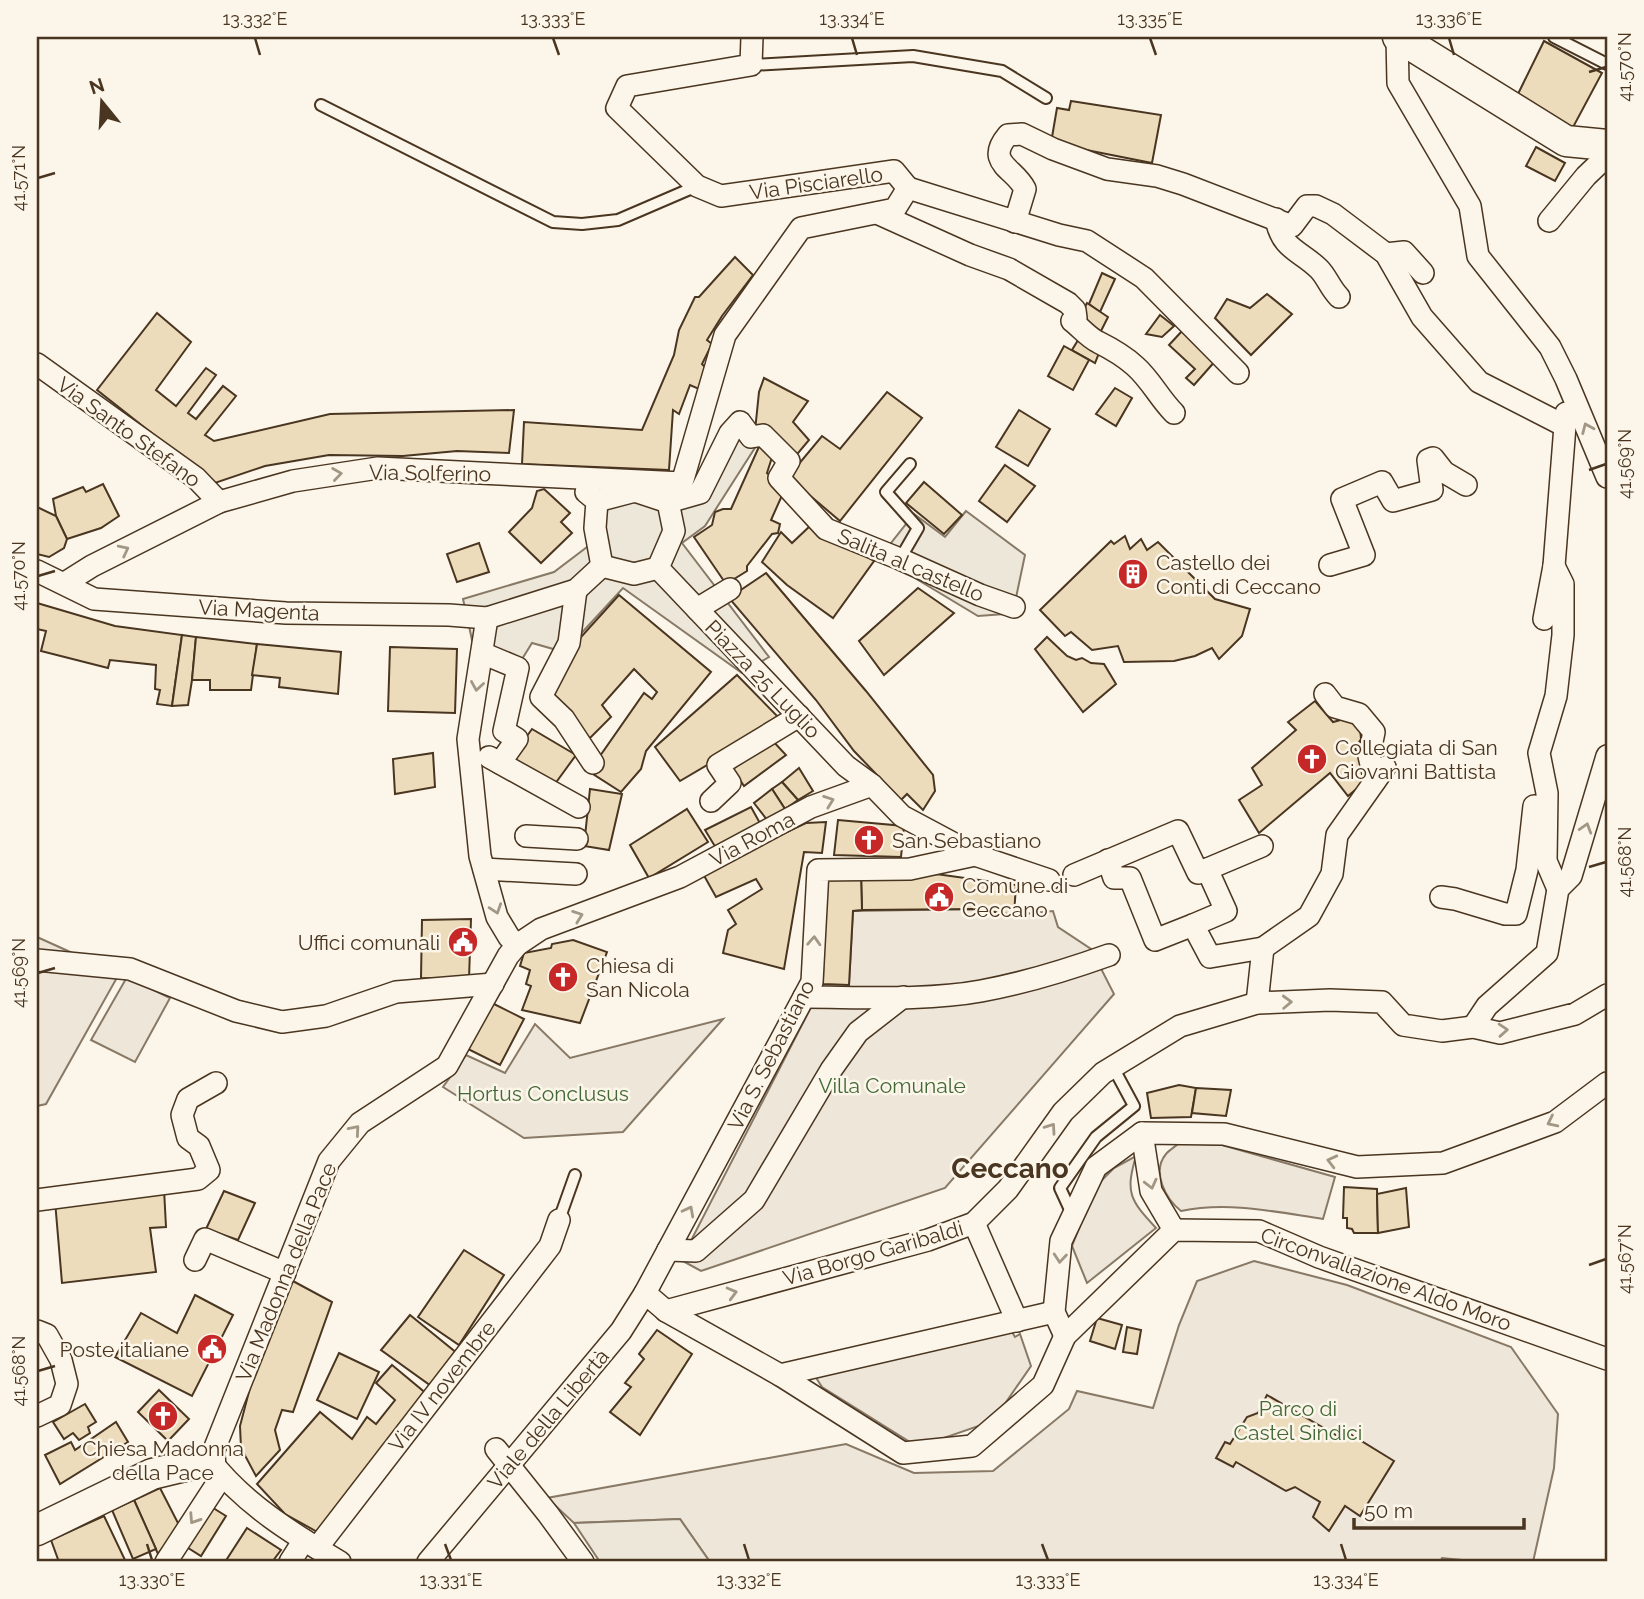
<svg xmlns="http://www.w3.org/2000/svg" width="1644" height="1599" font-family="Raleway,sans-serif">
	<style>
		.green { fill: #ede6d9; stroke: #887966; stroke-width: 2 }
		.parking { fill: #ede7d9; stroke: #887966; stroke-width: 2 }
		.building { fill: #ecdcbc; stroke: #4a3520; stroke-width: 2 }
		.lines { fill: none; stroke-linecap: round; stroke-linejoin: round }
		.lane-casing { stroke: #4a3520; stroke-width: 14 }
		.street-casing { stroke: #4a3520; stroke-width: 24 }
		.secondary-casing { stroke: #4a3520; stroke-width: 33 }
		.lane { stroke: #fbf6e9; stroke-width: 10 }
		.street { stroke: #fbf6e9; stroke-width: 21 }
		.secondary { stroke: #fbf6e9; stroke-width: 30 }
		.oneway { stroke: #a29684 }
		.ticks { fill: none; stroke: #4a3520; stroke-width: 2.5 }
		.labels { text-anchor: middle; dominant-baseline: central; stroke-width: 5; stroke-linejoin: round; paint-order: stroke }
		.street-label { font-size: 21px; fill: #4a3520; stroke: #fbf6e9 }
		.poi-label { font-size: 21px; fill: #4a3520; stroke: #fbf6e9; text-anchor: start }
		.park-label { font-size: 21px; fill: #436837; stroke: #fbf6e9 }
		.district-label { font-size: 28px; font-weight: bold; fill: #4a3520; stroke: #fbf6e9 }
		.neatline { fill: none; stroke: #4a3520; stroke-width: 2.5 }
		.ticks-label { font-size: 18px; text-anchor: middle; fill: #4a3520 }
	</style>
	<rect width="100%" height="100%" fill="#fbf6e9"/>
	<g class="green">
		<path d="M976,909L1014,915L1053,911L1058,927L1091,949L1114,994L945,1188L701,1271L681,1260L823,984H849L853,911Z"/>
		<path d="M37,937L119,974L46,1104L37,1106Z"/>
		<path d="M127,977L170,998L135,1062L91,1040Z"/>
		<path d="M723,1019L623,1132L524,1138L443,1087L466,1055L505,1073L535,1024L570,1058Z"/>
		<path d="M1179,1143L1222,1145L1335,1177L1323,1219C1276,1212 1228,1201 1181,1211C1166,1199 1151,1172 1166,1154C1169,1150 1175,1147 1179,1143Z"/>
		<path d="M1136,1156C1125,1193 1130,1200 1156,1228L1087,1283L1072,1246L1096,1186L1114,1168Z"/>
		<path d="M1254,1261L1347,1285L1511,1347L1558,1414L1554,1468L1533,1562H1483L1442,1558L1440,1562H710L680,1519L574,1523L547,1498L846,1444L914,1473L993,1471L1069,1409L1077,1391L1153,1408L1179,1325L1197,1281Z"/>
		<path d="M1012,1332L1015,1337L1020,1334L1031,1366L993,1421L918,1447L822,1387L813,1373Z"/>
	</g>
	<g class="parking">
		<path d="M729,422L758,443L705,526L682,543L769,657L742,673L623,588L564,652L532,643L519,664L474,649L463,599L554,572L587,547L591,486L681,488L703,478Z"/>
		<path d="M966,511L1025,555L1014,607L1005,614L978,616L880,557L914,514L945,537Z"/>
		<path d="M680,1519L710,1562H600L574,1523Z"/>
	</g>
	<g class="building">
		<path d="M1544,41L1602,73L1571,131L1515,100Z"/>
		<path d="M1071,101L1161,115L1152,163L1051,143L1057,108L1069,110Z"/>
		<path d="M1536,147L1565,163L1555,181L1526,166Z"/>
		<path d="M735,257L753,275L722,316L707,340L712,344L702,364L707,369L699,389L690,385L679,414L673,410L669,470L522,464L524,422L642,430L674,355L679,330L695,297H699Z"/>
		<path d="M1102,273L1115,279L1100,312L1089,304Z"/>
		<path d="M1267,294L1292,314L1251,355L1215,318L1227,299L1250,308Z"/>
		<path d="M1087,303L1108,317L1097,339L1077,322Z"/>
		<path d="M157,313L191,342L156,390L176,406L206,368L216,375L188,413L196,419L223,386L236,396L205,435L214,441L330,414L514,410L509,453L457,451L403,456L329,455L265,466L215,483L97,390Z"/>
		<path d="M1160,315L1174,326L1162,337L1146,334Z"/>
		<path d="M1183,330L1217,359L1194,385L1186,378L1195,369L1169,345Z"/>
		<path d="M1083,332L1101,348L1095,363L1072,350Z"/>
		<path d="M1064,346L1089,360L1073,390L1048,376Z"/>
		<path d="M764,378L808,401L793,422L809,440L794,458L755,431L759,392Z"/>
		<path d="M1115,388L1132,398L1116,426L1096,414Z"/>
		<path d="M887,392L922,418L840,521L788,477L822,436L840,449Z"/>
		<path d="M1019,410L1050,429L1028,466L996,447Z"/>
		<path d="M762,440L774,451L767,473L781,483L784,491L771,520L780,524L778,533L772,534L747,566V571L726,584L694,537L712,525L715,512L723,509H731Z"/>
		<path d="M1005,465L1035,486L1007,522L979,501Z"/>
		<path d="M924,482L962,515L944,534L906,503Z"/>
		<path d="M103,484L119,516L101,528L67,539L56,516L53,499L83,487L86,492Z"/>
		<path d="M544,489L570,513L561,522L572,533L541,563L509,532L532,508L537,491Z"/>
		<path d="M37,507L56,516L67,539L64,548L49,557L37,554Z"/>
		<path d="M811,525L874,561L833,618L787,585L762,562L781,532L792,543Z"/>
		<path d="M1125,536L1130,549L1141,539L1147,550L1158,542L1215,599L1250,609L1242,636L1219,659L1212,648L1195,656L1174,661L1124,662L1118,646L1092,650L1071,632L1065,636L1040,610L1111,541L1114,544Z"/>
		<path d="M479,543L489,572L457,582L447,554Z"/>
		<path d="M766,573L866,691L933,775L935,791L923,810L907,794L901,800L854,751L816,700L729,598Z"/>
		<path d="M918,588L954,613L884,675L859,641Z"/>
		<path d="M619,595L711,672L646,751L641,769L621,792L593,774L600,756L644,693L652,699L657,692L634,669L602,705L611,717L586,742L550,694L581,637Z"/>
		<path d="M37,603L115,626L182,635L172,706L157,704L160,690L155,689L156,665L110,660L108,668L41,651L46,631L37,629Z"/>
		<path d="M182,635L196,637L192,680L188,705L172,706Z"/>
		<path d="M196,637L257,644L251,690H210V680H192Z"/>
		<path d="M1047,637L1067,656L1076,660L1082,658L1091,663L1104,664L1116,684L1083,712L1035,649Z"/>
		<path d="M257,644L341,652L338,694L279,687L280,678L252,675Z"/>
		<path d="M390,647L457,649L455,713L388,711Z"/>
		<path d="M737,675L782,721L680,781L655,747Z"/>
		<path d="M1315,701L1333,722L1344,719L1354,721L1360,728L1361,739L1355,749L1373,775L1348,796L1330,773L1259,833L1239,800L1262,785L1252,768L1296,730L1288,722Z"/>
		<path d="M532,729L576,755L552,788L509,761Z"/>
		<path d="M771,739L786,755L744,786L733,769Z"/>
		<path d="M433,753L435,787L395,794L393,759Z"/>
		<path d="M799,768L813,791L798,800L782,782Z"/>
		<path d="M782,782L798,800L785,809L772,789Z"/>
		<path d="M590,789L622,794L609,850L584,846Z"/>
		<path d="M772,789L785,809L768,821L754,803Z"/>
		<path d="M751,807L761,825L716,848L705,830Z"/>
		<path d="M687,809L708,842L649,878L630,845Z"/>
		<path d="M838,820L904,826L901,857L834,855Z"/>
		<path d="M826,822L822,853L804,852L784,969L723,953L728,930L736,924L728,910L762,889L756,879L716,897L702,872L806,823Z"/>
		<path d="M936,874L1016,885L1014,915L976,909L862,910L861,875Z"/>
		<path d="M861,875L862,910L853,911L849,985L823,984L824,877Z"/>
		<path d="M471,919L469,979L421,978L422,920Z"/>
		<path d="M573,940L607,952L580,1023L522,1010L531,986L526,984L530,970L520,966L524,953L551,948L552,944Z"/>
		<path d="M492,1003L524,1019L500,1065L468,1049Z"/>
		<path d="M1179,1085L1196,1088L1191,1117L1151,1118L1147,1093Z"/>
		<path d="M1196,1088L1231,1090L1226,1116L1192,1113Z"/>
		<path d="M1344,1187L1377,1189L1378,1233H1354L1352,1229L1347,1228V1218H1343Z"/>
		<path d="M1406,1188L1409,1227L1378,1233L1377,1194Z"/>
		<path d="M164,1189L166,1227L150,1228L156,1272L62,1283L55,1201Z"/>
		<path d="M224,1191L255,1203L238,1240L206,1229Z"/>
		<path d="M464,1250L504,1275L459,1345L418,1317Z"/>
		<path d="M291,1280L332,1302L293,1412L282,1410L275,1430L280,1450L256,1476L241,1448L240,1426L251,1384Z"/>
		<path d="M195,1295L233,1315L192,1396L115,1357L141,1313L177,1333Z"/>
		<path d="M410,1315L458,1354L434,1388L381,1350Z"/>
		<path d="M1097,1318L1122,1325L1115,1349L1090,1341Z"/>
		<path d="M1127,1327L1141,1330L1137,1354L1123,1352Z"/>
		<path d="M657,1330L692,1354L640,1435L610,1412L631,1387L625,1383L644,1359L639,1354Z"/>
		<path d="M339,1353L379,1372L357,1419L317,1400Z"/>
		<path d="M392,1365L428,1395L321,1534L285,1514L257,1484L320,1412L352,1439L367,1417L376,1424L395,1400L376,1383Z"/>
		<path d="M159,1390L189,1419L168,1441L138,1412Z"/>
		<path d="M1267,1395L1341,1438L1345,1431L1394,1461L1360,1516L1345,1506L1329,1531L1313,1517L1320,1502L1295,1487L1286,1491L1236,1462L1233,1467L1216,1458L1225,1442L1230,1444L1247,1417L1258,1413Z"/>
		<path d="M85,1404L96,1422L88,1427L90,1433L79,1440L73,1433L64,1439L53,1422Z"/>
		<path d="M116,1422L128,1442L60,1484L45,1455L71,1442L75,1450Z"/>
		<path d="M160,1488L180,1527L158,1554L134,1500Z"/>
		<path d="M134,1500L156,1549L133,1559L112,1510Z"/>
		<path d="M210,1506L226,1516L201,1556L185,1546Z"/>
		<path d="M104,1516L125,1560L121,1562H59L51,1540Z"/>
		<path d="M247,1528L281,1550L272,1562H225Z"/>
	</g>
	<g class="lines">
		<g class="lane-casing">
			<g id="lane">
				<path d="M1554,37L1607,64"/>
				<path d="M751,65L913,56L1002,71L1046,98"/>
				<path d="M321,105L553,222L582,224L618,220L697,186"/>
				<path d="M900,559L918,528L886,492L910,464"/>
				<path d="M1072,1214L1060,1188L1096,1137L1134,1106L1113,1067"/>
				<path d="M559,1220L575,1175"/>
			</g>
		</g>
		<g class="street-casing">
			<g id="street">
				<path d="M1397,37L1398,83L1470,206L1478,256L1550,347L1566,379L1607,477"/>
				<path d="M908,188L1059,235L1087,241L1144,278L1238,373"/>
				<path d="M877,213L970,255L1009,269L1068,303L1075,310L1076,318L1072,321C1081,328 1089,338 1098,342C1112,349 1123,355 1135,366C1151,380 1159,398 1174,413"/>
				<path d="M1276,219C1282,250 1300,250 1319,269C1327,277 1330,288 1339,297"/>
				<path d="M1549,221L1586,176L1607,156"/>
				<path d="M1015,222L1025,189C1015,168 984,163 1008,135L1022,134L1053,149L1107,169L1157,176L1183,184L1292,226L1307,206H1316L1333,214L1386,254L1422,317L1479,382L1565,426"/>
				<path d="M1386,254L1404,252L1423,273"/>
				<path d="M37,364L196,478L219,502"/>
				<path d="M586,492L597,501L595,528L602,566"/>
				<path d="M597,501L635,491L668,502L674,531L658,568"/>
				<path d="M668,502L700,493L730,433L740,422L751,437L763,435L789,461L779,478L826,529L900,559L980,595L1014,607"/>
				<path d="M1330,565L1364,555L1342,499L1382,482L1393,501L1432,490L1428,460L1433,458L1444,472L1466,485"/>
				<path d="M602,566L634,574L658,568"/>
				<path d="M1554,566L1563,584V635L1556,696L1539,753L1547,793L1546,861L1558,889"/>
				<path d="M658,568L846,766L872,785L902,816L975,855L1049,880"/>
				<path d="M37,571L94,599L286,613L449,615L487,618L576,590L602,566"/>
				<path d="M65,583L92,566L219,502L293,481L378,468L682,483L725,335L801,228L895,209L908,188L894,171L721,196L697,186L617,108L627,86L751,65L752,37"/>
				<path d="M576,590L569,643L541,697L564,719L593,763"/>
				<path d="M697,609L730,589"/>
				<path d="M487,618L468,739L480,856L497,917L509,937L517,945"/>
				<path d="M1544,619L1554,566L1566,413"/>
				<path d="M482,653L518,668L504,731L517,739L500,763"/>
				<path d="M1325,694L1335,707L1359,714L1374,732L1369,756L1375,781"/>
				<path d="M489,757L579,807"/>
				<path d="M711,801L730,783L718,765L799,716"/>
				<path d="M526,836L577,839"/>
				<path d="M1108,860L1114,878H1130L1155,940L1193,925L1210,957L1263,948"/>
				<path d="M484,869L576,874"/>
				<path d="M1074,875L1178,831L1198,873L1262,846"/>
				<path d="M1441,897L1455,899L1505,914H1516L1527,870L1534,806"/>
				<path d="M1193,925L1226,911L1207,869"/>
				<path d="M37,960L130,969L236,1011L282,1022L326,1016L396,992L493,984"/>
				<path d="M804,997C859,997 927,1001 981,991C1025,983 1067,970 1109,955"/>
				<path d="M1257,1003L1263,948L1309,916L1332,874L1337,835L1385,767"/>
				<path d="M1473,1027L1487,1006L1547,953L1558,889L1571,876L1607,756"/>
				<path d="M1142,1133L1151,1191L1174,1230"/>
				<path d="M37,1200L198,1179L209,1170L199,1146L188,1138L182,1115L188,1099L216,1083"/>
				<path d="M974,1223L1017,1321"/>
				<path d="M668,1250L696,1251L754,1200L831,1070L858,1032L903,997"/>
				<path d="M195,1260L205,1239L285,1273"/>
				<path d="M645,1293L812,982L818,870L910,869L975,855"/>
				<path d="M666,1311L928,1240L974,1223L1008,1189L1063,1112L1103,1073L1180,1026L1257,1003L1330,1000L1382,1002L1403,1025L1442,1031L1473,1027L1500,1033L1575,1014L1607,995"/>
				<path d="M37,1331L47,1335L61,1360L67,1384L60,1405L37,1416"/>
				<path d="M1065,1336L1054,1312L1061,1241L1096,1167L1142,1133L1224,1134L1357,1167L1443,1163L1555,1122L1607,1083"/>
				<path d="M780,1375L1054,1312"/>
				<path d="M496,1449L548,1514L583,1562"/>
				<path d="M317,1548L550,1246L559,1220"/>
				<path d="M166,1562L222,1476"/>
				<path d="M290,1562L304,1540"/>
				<path d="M340,1562C293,1534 244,1504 210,1460L329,1161L360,1123L447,1066L508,956L517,945L541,929L680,877L811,807L872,785"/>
				<path d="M428,1562L621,1331L645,1293L666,1311L780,1375L903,1453L972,1446L1043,1385L1065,1336L1174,1230L1259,1231L1319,1257L1607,1359"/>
			</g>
		</g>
		<g class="secondary-casing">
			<g id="secondary">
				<path d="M1398,37L1566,141L1607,145"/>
				<path d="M37,1530L152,1474L210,1460"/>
			</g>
		</g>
		<use href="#lane" class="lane"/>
		<use href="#street" class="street"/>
		<use href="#secondary" class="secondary"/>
	</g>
	<defs><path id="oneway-chevron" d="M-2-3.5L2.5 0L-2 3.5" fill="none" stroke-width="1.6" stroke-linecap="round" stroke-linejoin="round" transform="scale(1.75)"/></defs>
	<g class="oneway">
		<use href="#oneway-chevron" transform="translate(1587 428) rotate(-113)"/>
		<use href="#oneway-chevron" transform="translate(337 474) rotate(-8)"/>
		<use href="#oneway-chevron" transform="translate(124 550) rotate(-27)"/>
		<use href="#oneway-chevron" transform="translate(477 686) rotate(99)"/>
		<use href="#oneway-chevron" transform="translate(829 801) rotate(-20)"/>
		<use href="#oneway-chevron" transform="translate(1586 828) rotate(-73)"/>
		<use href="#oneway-chevron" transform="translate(496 909) rotate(71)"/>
		<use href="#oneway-chevron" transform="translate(578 916) rotate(-20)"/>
		<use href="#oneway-chevron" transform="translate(814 941) rotate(-87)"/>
		<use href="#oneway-chevron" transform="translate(1287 1002) rotate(-2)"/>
		<use href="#oneway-chevron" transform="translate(1503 1030) rotate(-4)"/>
		<use href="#oneway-chevron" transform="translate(1552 1122) rotate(154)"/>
		<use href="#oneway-chevron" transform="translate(1051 1128) rotate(-55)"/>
		<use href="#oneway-chevron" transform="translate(355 1130) rotate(-49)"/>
		<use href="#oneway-chevron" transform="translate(1332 1161) rotate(-166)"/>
		<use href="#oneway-chevron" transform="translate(1151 1184) rotate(76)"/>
		<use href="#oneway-chevron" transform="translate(689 1211) rotate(-62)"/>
		<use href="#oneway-chevron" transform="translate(1060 1258) rotate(95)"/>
		<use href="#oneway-chevron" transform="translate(732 1293) rotate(-15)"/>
		<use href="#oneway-chevron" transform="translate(194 1519) rotate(123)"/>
	</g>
	<path class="ticks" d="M255,38L260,55M553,38L559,55M852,38L857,55M1150,38L1156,55M1449,38L1454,55M1589,72L1606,67M38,178L55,173M1589,470L1606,464M38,576L55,571M1589,867L1606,862M38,973L55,968M1589,1265L1606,1259M38,1371L55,1366M147,1544L152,1560M445,1544L451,1560M744,1544L749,1560M1042,1544L1048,1560M1341,1544L1346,1560"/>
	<defs>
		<g id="building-disc" transform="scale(1.575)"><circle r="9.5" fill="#c62828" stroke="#fbf6e9"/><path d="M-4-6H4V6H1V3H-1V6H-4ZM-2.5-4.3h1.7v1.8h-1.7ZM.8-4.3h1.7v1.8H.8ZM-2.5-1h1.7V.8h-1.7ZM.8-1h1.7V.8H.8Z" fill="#fff"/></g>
		<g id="church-disc" transform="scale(1.575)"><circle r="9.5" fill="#c62828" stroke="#fbf6e9"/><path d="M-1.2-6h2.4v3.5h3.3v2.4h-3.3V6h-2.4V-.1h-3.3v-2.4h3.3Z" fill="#fff"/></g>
		<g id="civic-disc" transform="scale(1.575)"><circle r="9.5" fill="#c62828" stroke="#fbf6e9"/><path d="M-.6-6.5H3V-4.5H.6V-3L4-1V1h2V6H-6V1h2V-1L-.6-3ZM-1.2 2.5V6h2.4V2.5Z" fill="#fff"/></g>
	</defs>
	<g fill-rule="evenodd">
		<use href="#building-disc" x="1133" y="574"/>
		<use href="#church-disc" x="1312" y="759"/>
		<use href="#church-disc" x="869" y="840"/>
		<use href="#civic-disc" x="939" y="897"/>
		<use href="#civic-disc" x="463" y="942"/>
		<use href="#church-disc" x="563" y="977"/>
		<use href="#civic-disc" x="212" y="1349"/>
		<use href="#church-disc" x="163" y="1416"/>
	</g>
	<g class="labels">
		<g class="street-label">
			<text transform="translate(816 183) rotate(-8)">Via Pisciarello</text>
			<text transform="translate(129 432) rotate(36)">Via Santo Stefano</text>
			<text transform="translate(430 473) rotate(1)">Via Solferino</text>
			<text transform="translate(911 565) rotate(23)">Salita al castello</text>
			<text transform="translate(259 610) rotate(3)">Via Magenta</text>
			<text transform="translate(763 679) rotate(46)">Piazza 25 Luglio</text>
			<text transform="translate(752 839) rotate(-28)">Via Roma</text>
			<text transform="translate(771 1055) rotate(-63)">Via S. Sebastiano</text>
			<text transform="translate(873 1253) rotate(-16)">Via Borgo Garibaldi</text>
			<text transform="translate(286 1272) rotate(-68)">Via Madonna della Pace</text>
			<text transform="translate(1386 1279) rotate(20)">Circonvallazione Aldo Moro</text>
			<text transform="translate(442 1386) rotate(-52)">Via IV novembre</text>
			<text transform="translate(548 1419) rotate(-50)">Viale della Libertà</text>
		</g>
		<g class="poi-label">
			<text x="1156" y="562">Castello dei<tspan x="1156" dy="24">Conti di Ceccano</tspan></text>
			<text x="1335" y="747">Collegiata di San<tspan x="1335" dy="24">Giovanni Battista</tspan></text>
			<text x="892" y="840">San Sebastiano</text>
			<text x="962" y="885">Comune di<tspan x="962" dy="24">Ceccano</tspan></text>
			<text x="440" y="942" text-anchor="end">Uffici comunali</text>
			<text x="586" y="965">Chiesa di<tspan x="586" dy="24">San Nicola</tspan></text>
			<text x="189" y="1349" text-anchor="end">Poste italiane</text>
			<text x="163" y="1448" text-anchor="middle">Chiesa Madonna<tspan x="163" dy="24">della Pace</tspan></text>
		</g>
		<g class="park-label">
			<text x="892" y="1085">Villa Comunale</text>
			<text x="543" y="1093">Hortus Conclusus</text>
			<text x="1298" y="1408">Parco di<tspan x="1298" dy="24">Castel Sindici</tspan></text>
		</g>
		<g class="district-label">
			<text x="1010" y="1168">Ceccano</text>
		</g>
	</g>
	<rect width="1644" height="1599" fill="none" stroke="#fbf6e9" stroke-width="77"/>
	<g transform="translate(102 102) rotate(342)" stroke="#fbf6e9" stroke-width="5" paint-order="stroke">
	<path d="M0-5L12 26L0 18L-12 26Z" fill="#4a3520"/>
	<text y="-10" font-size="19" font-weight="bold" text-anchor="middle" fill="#4a3520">N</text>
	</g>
	<path d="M1354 1518v10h170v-10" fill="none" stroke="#4a3520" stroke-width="3.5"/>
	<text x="1364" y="1518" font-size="21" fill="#4a3520" stroke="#fbf6e9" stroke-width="5" paint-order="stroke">50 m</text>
	<rect x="38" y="38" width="1568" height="1522" class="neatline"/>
	<g class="ticks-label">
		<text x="255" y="25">13.332°E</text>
		<text x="553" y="25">13.333°E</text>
		<text x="852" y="25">13.334°E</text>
		<text x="1150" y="25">13.335°E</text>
		<text x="1449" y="25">13.336°E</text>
		<text transform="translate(1625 67) rotate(-90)" y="6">41.570°N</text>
		<text transform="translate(19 178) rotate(-90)" y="6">41.571°N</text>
		<text transform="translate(1625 464) rotate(-90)" y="6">41.569°N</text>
		<text transform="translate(19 576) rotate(-90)" y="6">41.570°N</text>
		<text transform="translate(1625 862) rotate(-90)" y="6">41.568°N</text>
		<text transform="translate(19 973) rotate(-90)" y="6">41.569°N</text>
		<text transform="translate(1625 1259) rotate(-90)" y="6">41.567°N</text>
		<text transform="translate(19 1371) rotate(-90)" y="6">41.568°N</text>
		<text x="152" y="1586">13.330°E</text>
		<text x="451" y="1586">13.331°E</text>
		<text x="749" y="1586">13.332°E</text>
		<text x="1048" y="1586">13.333°E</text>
		<text x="1346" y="1586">13.334°E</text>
	</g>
</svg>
